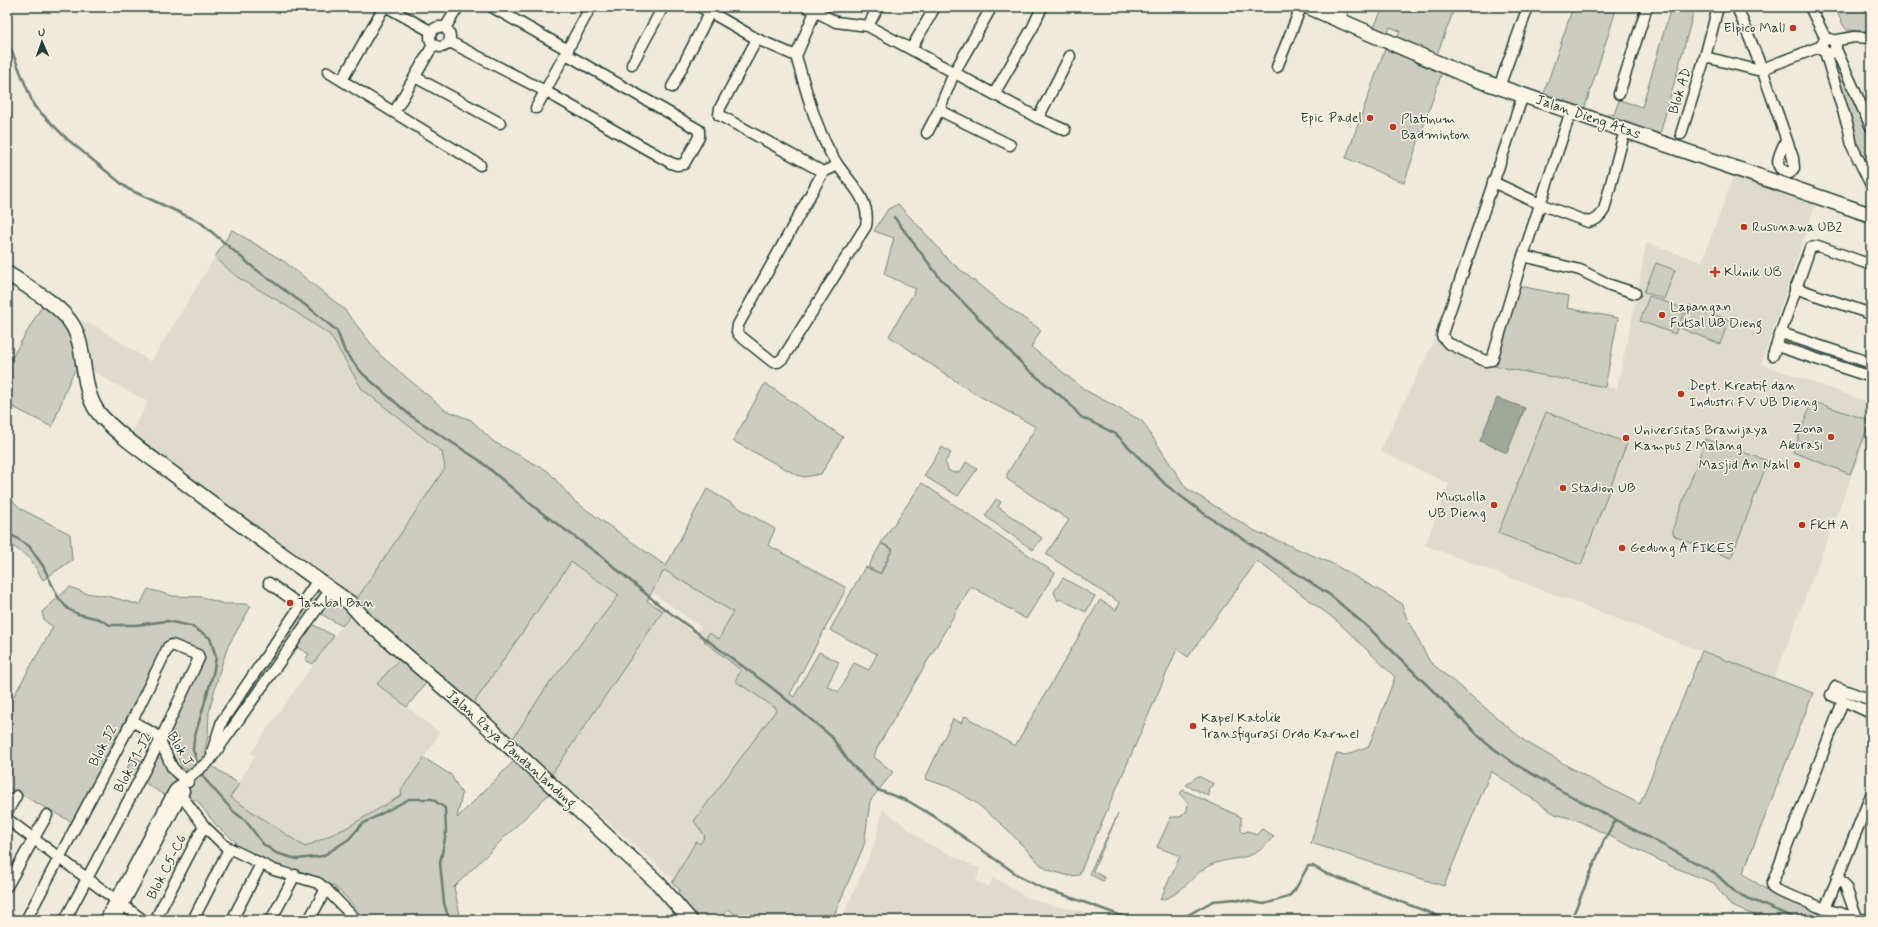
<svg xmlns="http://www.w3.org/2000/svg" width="1878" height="927" font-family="Mynerve,sans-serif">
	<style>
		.built { fill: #dedbcc }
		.green { fill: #cccdbf; stroke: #76857a }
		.water { fill: #9fa89a; stroke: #6c7d71 }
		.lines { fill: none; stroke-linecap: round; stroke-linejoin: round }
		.stream { stroke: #6c7d71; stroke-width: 2.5 }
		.street-casing { stroke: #1f3d34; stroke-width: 13 }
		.secondary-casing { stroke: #1f3d34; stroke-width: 17 }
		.street { stroke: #fcf5e5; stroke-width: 10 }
		.secondary { stroke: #fcf5e5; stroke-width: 14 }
		.poi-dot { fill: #c8321e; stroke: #fcf5e5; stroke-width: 1.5 }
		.labels { text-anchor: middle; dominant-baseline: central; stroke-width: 3; stroke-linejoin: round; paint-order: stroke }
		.poi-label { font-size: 14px; fill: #1f3d34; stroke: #fcf5e5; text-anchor: start }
		.street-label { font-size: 14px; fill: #1f3d34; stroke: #fcf5e5 }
	</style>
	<rect width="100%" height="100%" fill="#efeada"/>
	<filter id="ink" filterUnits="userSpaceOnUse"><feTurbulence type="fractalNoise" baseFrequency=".025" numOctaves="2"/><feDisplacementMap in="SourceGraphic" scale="8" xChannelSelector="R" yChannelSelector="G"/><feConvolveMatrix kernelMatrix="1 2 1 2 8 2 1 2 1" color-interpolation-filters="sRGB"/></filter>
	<g filter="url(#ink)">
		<g class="built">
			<path d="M1735,172L1817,200L1761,364L1871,403V425L1774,679L1425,545L1449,484L1380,451L1435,339L1494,366L1617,389L1638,290L1646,243L1702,262Z"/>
			<path d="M215,257L237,277L282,303L330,336L362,389L442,452L445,468L356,600L150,450L131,433L148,402L92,371L81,321L97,327L151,362Z"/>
			<path d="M707,489L747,585L719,640L709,633L742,670L735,681L777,709L694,821L705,836L700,844L696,841L675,880L552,774L663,611L696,635L701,627L652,592Z"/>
			<path d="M571,562L619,595L567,660L510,743L471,707Z"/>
			<path d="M353,613L402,656L377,684L439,732L436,740L401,790L402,795L346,828L305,848L230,796L255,756L251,753L265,732L334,636Z"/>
			<path d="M883,809L925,842L980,869L976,881L989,887L993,877L1026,897L1055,906L1081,911L1101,920H841L874,846Z"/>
		</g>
		<g class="green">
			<path d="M1383,7H1455L1436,57L1397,39L1400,31L1390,27L1387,35L1373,30Z"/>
			<path d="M1573,7H1617L1584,110L1543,96Z"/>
			<path d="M1671,7H1695L1660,134L1607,118L1608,113L1614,115L1619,100L1642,107Z"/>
			<path d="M1835,7H1871V33L1866,31L1847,30L1843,25Z"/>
			<path d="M1385,49L1442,72L1404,183L1346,158Z"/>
			<path d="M1833,53L1838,57L1861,118L1871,132V173L1857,150L1854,127L1828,61V55Z"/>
			<path d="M898,204L936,245L946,258L1000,302L1041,330L1031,347L1085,390L1142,421L1186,488L1255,531L1333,564L1401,603L1408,621L1430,662L1526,742L1592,780L1640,804L1702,651L1813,693L1743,873C1771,897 1808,907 1842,920H1767L1731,906L1714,883L1671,866L1577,820L1555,814L1491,771L1444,886L1311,843L1336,754L1346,755L1369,746L1395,677L1337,621L1257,561L1188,657L1177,649L1079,875L1070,876L1048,870L1041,865L1006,828L975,802L949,787L925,779L953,719L961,723L965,716L1015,746L1100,600L1116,610L1120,603L1046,554L1069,520L1007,479V474L1036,427L972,392L889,336L916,289L884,274L894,238L874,231L888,209Z"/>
			<path d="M232,230L285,262L344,309L380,355L445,410L471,420L494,442L548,471L574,501L666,566L707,489L775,529L768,545L845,587V591L790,694L794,697L819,652L839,662L827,686L839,692L854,663L869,670L877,654L830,630L865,567L881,574L893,549L881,543L922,483L1055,573L1026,619L971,586L877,748L874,757L893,772L870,801L864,845L832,920H743L728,909L719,920H696L676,895L680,890L672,883L696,841L700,844L705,836L694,821L777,709L735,681L741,670L704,641L709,633L719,639L733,612L664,570L647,601L663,611L550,777L510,743L545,689L619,595L571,562L471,707L381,628L356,600L445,468L442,452L362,389L330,335L282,303L237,277L215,257Z"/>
			<path d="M1656,263L1675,270L1664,299L1644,292Z"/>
			<path d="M1520,286L1569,296L1567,308L1618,318L1605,387L1494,366Z"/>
			<path d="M1649,296L1685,309L1675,334L1640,321Z"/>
			<path d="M1689,305L1729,320L1720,344L1680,328Z"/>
			<path d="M42,306L61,319L69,331L77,366L69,382L52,427L7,404V366Z"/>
			<path d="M765,383L843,437L821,474L804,477L797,475L733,441Z"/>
			<path d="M1812,401L1870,421L1850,474L1793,452Z"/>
			<path d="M1546,412L1627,443L1581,565L1498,533Z"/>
			<path d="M1706,439L1768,461L1731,558L1676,537L1673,534V528Z"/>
			<path d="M942,447L951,453L945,462L949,471L955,473L961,471L966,462L977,469L958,496L924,476Z"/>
			<path d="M7,495L21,509L70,534L72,560L43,580L30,558L7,542Z"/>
			<path d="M996,499L1001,502L998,507L1042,538L1033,550L985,516Z"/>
			<path d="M881,544L892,549L880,573L868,567Z"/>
			<path d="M1063,578L1095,596L1086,612L1060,599L1058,601L1054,592Z"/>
			<path d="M70,587L85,593L107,596L140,605L148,589L173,596L202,597L224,604H246L251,606L228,646L219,673L209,712L208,736L202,762L189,770L182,768L175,750L179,737L170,729L204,654L181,643L164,647L72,822L7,787V708L53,627L44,620L42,612Z"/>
			<path d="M317,591H320L321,595L226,729L224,728L225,723Z"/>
			<path d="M334,599L353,613L342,626L321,614L328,603Z"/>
			<path d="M312,624L334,636L313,664L305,660L309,654L296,647Z"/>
			<path d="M402,656L429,679L407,707L377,684Z"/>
			<path d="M160,752L176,779L166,796L142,781Z"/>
			<path d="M133,756L146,763L138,778L126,771Z"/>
			<path d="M424,758L451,775L462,794L457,818L517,758L551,792L454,887L461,920H365L347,898L334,886L278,869L233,848L236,842L216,825L196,799L190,803L184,795L192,782L212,766L239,784L230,797L305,847L346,828L402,795L401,790Z"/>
			<path d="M1198,776L1214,784L1208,789L1209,796L1186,785Z"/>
			<path d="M1183,790L1241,817V831L1243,833L1248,831L1256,835L1262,829L1274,836C1268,842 1261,851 1253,854C1237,861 1221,858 1205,868C1190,878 1179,897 1160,900L1180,856L1157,847L1171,817H1180L1187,811L1188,803L1180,794Z"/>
			<path d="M1118,814L1093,871L1105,878L1103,881L1091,875L1090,872Z"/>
		</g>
		<path class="water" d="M1497,398L1525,408L1507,453L1480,441Z"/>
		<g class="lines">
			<g class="stream">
				<path d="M7,39L34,106L67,139L128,189L200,222L254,268L312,310L337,331L345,352L363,374L411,416L479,460L538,510L601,556L658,604L771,687L831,736L849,762L878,790L908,801L935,817L1022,878L1046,890L1064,895L1133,920"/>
				<path d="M894,217L939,277L1026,368L1068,402L1081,417L1116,434L1166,485L1206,515L1330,595L1370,629L1486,743L1515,764L1558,789L1715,873L1736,893L1799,920"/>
				<path d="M7,532L29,546L43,566L58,597L68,609L78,614L99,619L110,625H136L167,621L191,626L210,638L216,657L213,674L194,739L193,750L199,767"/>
				<path d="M201,772L204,778L233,811L246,821L263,844L276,853L297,859L323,856L349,839L362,824L409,799H432L445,808L446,833L440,863L444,903L449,920"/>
				<path d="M1179,920L1213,901L1235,899L1264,904L1288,897L1295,890L1308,866H1313L1325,873L1449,920"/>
				<path d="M1571,920L1604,840L1616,820"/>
			</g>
			<g class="street-casing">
				<g id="street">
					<path d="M387,7L432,32"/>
					<path d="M492,7L568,50"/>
					<path d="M807,7L836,22L868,26L1038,118L1065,130"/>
					<path d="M1737,7L1762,69L1822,46"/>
					<path d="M1810,7L1826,39"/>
					<path d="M710,12L757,39L796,56C807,93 816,131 837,164C850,183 871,200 866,226L783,358L778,362H773L739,335L737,332L738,325L823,172L838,165"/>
					<path d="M1339,20L1344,7"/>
					<path d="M868,26L878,7"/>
					<circle cx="440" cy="37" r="10"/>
					<path d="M445,28L458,7"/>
					<path d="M757,39L720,108L719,115L823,172"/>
					<circle cx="1829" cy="46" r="7"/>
					<path d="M1833,41L1854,37L1871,38"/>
					<path d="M450,42L545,91L671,163L677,165L684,164L699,137V130L566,54"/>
					<path d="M1835,47L1871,127"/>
					<path d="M911,49L935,7"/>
					<path d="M1825,52L1849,130L1852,146L1871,185"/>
					<path d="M796,56L817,7"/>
					<path d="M1705,57L1757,70L1762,69L1793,158L1794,168L1790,173C1770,169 1780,153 1786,140"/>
					<path d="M632,64L663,7"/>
					<path d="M1277,67L1301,7"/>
					<path d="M328,72L480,165"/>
					<path d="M415,77L500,123"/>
					<path d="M342,80L384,7"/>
					<path d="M672,87L710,12L700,7"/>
					<path d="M1499,87L1528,7"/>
					<path d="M994,94L1033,27L1042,7"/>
					<path d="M1619,94L1647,7"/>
					<path d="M536,108L590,8"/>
					<path d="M939,110L1010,145"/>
					<path d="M395,111L433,45"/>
					<path d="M1571,111L1523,256L1580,270L1610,285L1635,293"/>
					<path d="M1038,118L1070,56"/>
					<path d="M927,133L939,110L954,73L991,8"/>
					<path d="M1681,134L1705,57L1718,7"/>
					<path d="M1493,182L1540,204L1588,222C1596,221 1600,217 1604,210L1625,130"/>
					<path d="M1523,256L1492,360L1485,361L1448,343L1442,336L1443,331L1523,95"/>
					<path d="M1795,288L1871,314"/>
					<path d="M1781,333L1871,363"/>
					<path d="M1777,346L1871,377"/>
					<path d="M1773,355L1810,248L1818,246L1871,265"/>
					<path d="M269,583L300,605"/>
					<path d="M1871,700L1836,687L1831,695L1871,713"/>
					<path d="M1843,701L1772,884L1773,888L1778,891L1825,909L1865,920"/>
					<path d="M132,721L158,736L172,767L177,773L188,782"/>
					<path d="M212,752L222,721L318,580"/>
					<path d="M181,795L204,826L225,846L274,870L318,883L326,889L356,920"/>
					<path d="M7,812L16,796"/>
					<path d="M7,819L143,920"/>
					<path d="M1837,877L1845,885L1857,918"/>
					<path d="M7,886L47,815"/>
					<path d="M1825,909L1871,795"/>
					<path d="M26,920L132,721L168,647L172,645L198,655L199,658L160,741L65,920"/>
					<path d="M105,920L174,791C184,779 198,771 210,760L331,589"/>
					<path d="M115,920L184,791"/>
					<path d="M155,920L204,826"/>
					<path d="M193,920L229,849"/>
					<path d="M232,920L261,864"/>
					<path d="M271,920L295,875"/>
					<path d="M309,920L326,889"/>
				</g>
			</g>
			<g class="secondary-casing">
				<g id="secondary">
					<path d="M1309,7L1470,77L1871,215"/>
					<path d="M7,273C26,286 61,305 73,326C88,353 79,393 102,417C123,439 152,458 176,476C233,520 291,561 350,603L366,621L472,712L623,851L658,883L690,920"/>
				</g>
			</g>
			<use href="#street" class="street"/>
			<use href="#secondary" class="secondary"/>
		</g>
	</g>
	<g class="poi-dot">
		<circle cx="1793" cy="28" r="4"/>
		<circle cx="1370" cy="118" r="4"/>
		<circle cx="1393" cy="127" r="4"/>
		<circle cx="1744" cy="227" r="4"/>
		<path d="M1713 266h4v4h4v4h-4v4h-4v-4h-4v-4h4z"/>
		<circle cx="1662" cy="315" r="4"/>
		<circle cx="1681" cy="394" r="4"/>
		<circle cx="1831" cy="437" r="4"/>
		<circle cx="1626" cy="438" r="4"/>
		<circle cx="1797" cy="465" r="4"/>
		<circle cx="1563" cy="488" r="4"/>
		<circle cx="1494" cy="505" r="4"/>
		<circle cx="1802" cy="525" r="4"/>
		<circle cx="1622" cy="548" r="4"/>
		<circle cx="290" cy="603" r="4"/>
		<circle cx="1193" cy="726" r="4"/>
	</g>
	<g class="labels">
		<g class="poi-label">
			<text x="1785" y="28" text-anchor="end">Elpico Mall</text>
			<text x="1362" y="118" text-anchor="end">Epic Padel</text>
			<text x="1401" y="119">Platinum<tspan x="1401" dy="16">Badminton</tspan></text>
			<text x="1752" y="227">Rusunawa UB2</text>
			<text x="1724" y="272">Klinik UB</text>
			<text x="1670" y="307">Lapangan<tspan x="1670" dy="16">Futsal UB Dieng</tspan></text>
			<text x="1689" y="386">Dept. Kreatif dan<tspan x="1689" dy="16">Industri FV UB Dieng</tspan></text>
			<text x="1823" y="429" text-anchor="end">Zona<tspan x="1823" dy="16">Akurasi</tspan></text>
			<text x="1634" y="430">Universitas Brawijaya<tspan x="1634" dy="16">Kampus 2 Malang</tspan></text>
			<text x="1789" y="465" text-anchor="end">Masjid An Nahl</text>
			<text x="1571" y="488">Stadion UB</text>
			<text x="1486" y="497" text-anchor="end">Musholla<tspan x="1486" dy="16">UB Dieng</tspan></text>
			<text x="1810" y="525">FKH A</text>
			<text x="1630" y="548">Gedung A FIKES</text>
			<text x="298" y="603">Tambal Ban</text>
			<text x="1201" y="718">Kapel Katolik<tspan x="1201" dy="16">Transfigurasi Ordo Karmel</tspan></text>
		</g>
		<g class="street-label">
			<text transform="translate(1680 91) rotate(-73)">Blok AD</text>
			<text transform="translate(1588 117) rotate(19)">Jalan Dieng Atas</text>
			<text transform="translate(103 746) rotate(-62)">Blok J2</text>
			<text transform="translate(180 749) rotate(59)">Blok J</text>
			<text transform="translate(511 749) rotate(42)">Jalan Raya Pandanlandung</text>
			<text transform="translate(133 763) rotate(-62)">Blok J1-J2</text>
			<text transform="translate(167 867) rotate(-63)">Blok C5-C6</text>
		</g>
	</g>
	<rect width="1878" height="927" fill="none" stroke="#fcf5e5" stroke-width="24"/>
	<rect x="12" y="12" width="1854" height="903" fill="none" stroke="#1f3d34" stroke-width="1.5" filter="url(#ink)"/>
	<g transform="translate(42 42) rotate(358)" stroke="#fcf5e5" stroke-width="3" paint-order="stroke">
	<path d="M0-3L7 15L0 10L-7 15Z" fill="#1f3d34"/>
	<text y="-6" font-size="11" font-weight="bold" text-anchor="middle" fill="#1f3d34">U</text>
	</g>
</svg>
